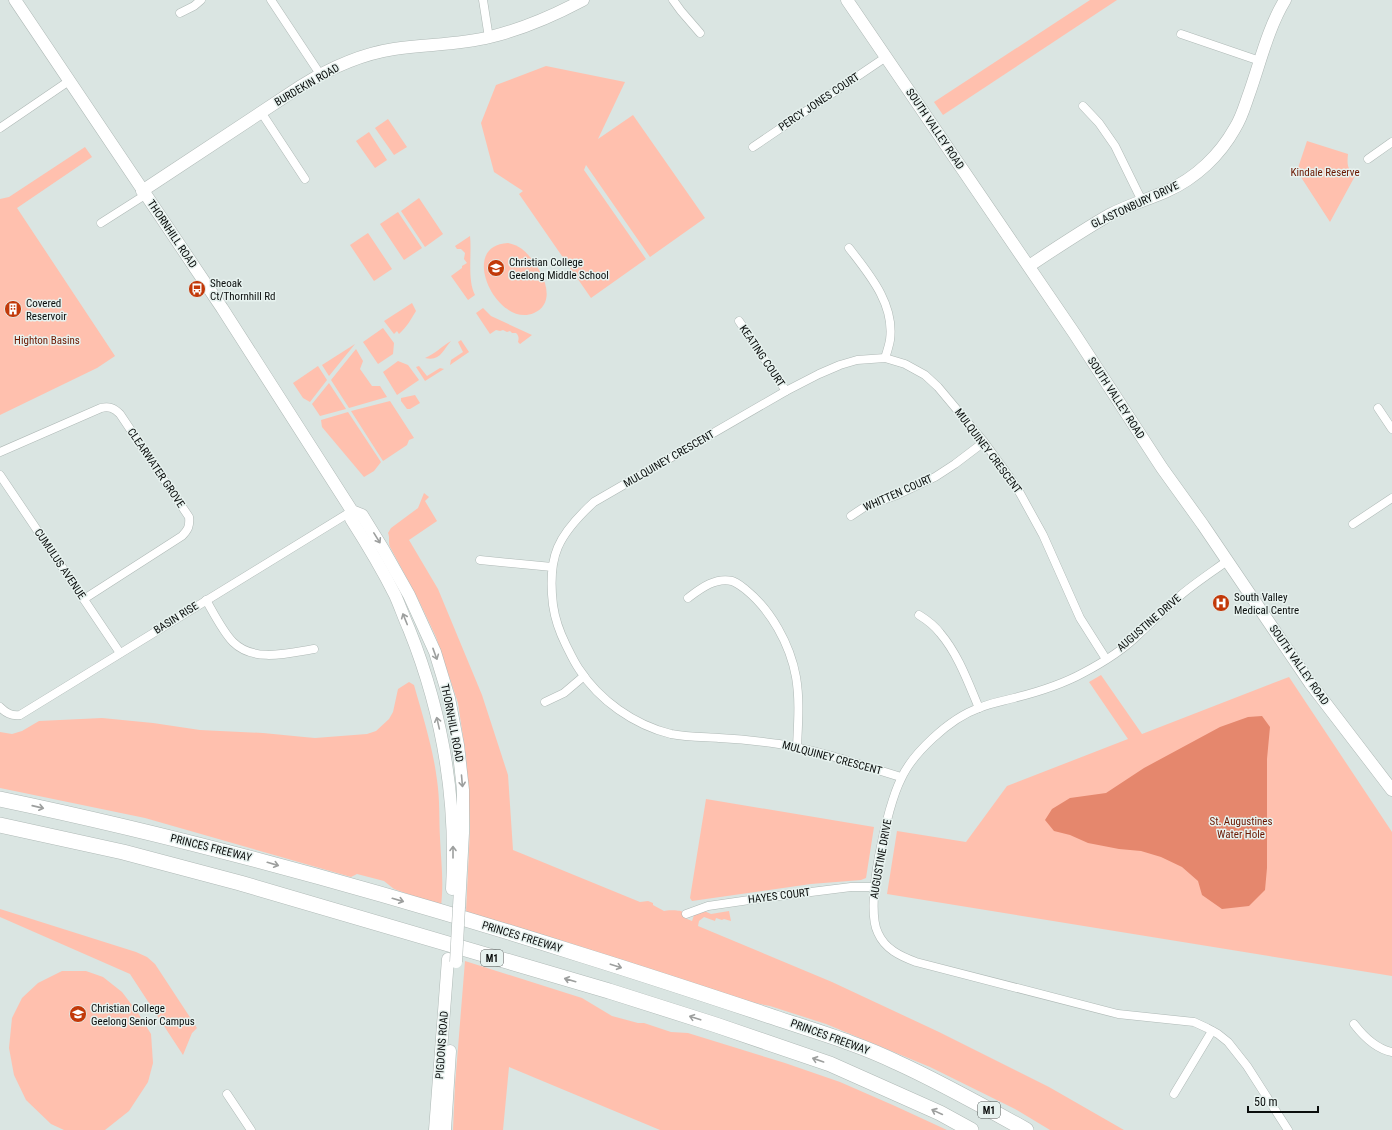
<svg xmlns="http://www.w3.org/2000/svg" width="1392" height="1130" font-family="'Roboto Condensed',sans-serif">
	<style>
		.green { fill: #ffc0ae }
		.water { fill: #e5876d }
		.lines { fill: none; stroke-linecap: round; stroke-linejoin: round }
		.street-casing { stroke: #afb9b6; stroke-width: 9 }
		.secondary-casing { stroke: #afb9b6; stroke-width: 13 }
		.highway-casing { stroke: #afb9b6; stroke-width: 16 }
		.street { stroke: #fff; stroke-width: 8 }
		.secondary { stroke: #fff; stroke-width: 12 }
		.highway { stroke: #fff; stroke-width: 15 }
		.secondary-bridge-casing { stroke: #afb9b6; stroke-width: 13; stroke-linecap: butt }
		.secondary-bridge { stroke: #fff; stroke-width: 12 }
		.oneway { stroke: #9d9f9e }
		.labels { text-anchor: middle; dominant-baseline: central; stroke-width: 3; stroke-linejoin: round; paint-order: stroke }
		.shield { fill: #e7f2ef; stroke: #4d5251; stroke-width: 1 }
		.shield-label { font-size: 10px; font-weight: bold; fill: #0b0e0d }
		.street-label { font-size: 11px; fill: #0b0e0d; stroke: #e7f2ef }
		.park-label { font-size: 11px; fill: #6a1700; stroke: #e7f2ef }
		.poi-label { font-size: 11px; fill: #0b0e0d; stroke: #e7f2ef; text-anchor: start }
	</style>
	<rect width="100%" height="100%" fill="#dae5e2"/>
	<g class="green">
		<path d="M1090,0H1117L943,115L934,102Z"/>
		<path d="M546,66L625,82L598,139L633,115L705,218L650,257L586,165L584,170L646,259L591,298L519,194L523,191L494,172L481,123L496,85Z"/>
		<path d="M388,119L407,147L394,155L375,128Z"/>
		<path d="M369,132L387,160L375,168L356,141Z"/>
		<path d="M1307,141L1348,154C1347,164 1347,169 1355,176L1330,222L1297,171Z"/>
		<path d="M85,147L92,157L17,208L115,356L97,368L0,415V199L9,197Z"/>
		<path d="M419,198L443,234L425,247L401,211Z"/>
		<path d="M398,212L422,248L404,260L380,224Z"/>
		<path d="M368,233L392,269L374,281L350,245Z"/>
		<path d="M470,236C472,253 467,280 475,295L468,300L451,276L462,268V266L467,263L464,259L465,253L461,249H457L455,246Z"/>
		<path d="M508,243C513,244 518,246 522,249C537,261 562,300 534,313C497,329 457,245 508,243Z"/>
		<path d="M412,303L416,311C411,319 407,327 399,334L397,331L394,334L384,321Z"/>
		<path d="M483,308L491,316L532,335L520,344L518,342C519,338 519,336 516,333H512L510,331L507,332L503,330L500,331L496,330L490,334L476,313Z"/>
		<path d="M383,328L394,343L393,354L378,364L363,342Z"/>
		<path d="M461,340L469,352L450,365L451,360L463,352L458,342Z"/>
		<path d="M451,341C443,350 440,362 425,358C435,354 442,346 451,341Z"/>
		<path d="M355,344L329,376L322,365Z"/>
		<path d="M356,349L363,361L360,369L372,386H380L387,397L349,408L331,380Z"/>
		<path d="M398,361L408,365L419,380L397,395L383,372Z"/>
		<path d="M318,366L327,380L310,402L303,398L293,383Z"/>
		<path d="M419,366L427,376L440,368L444,369L425,381L416,367Z"/>
		<path d="M329,383L346,409L320,416L312,404Z"/>
		<path d="M415,395L420,403L410,409H407L401,401V398Z"/>
		<path d="M390,401L414,438L409,440L407,445L383,461L351,411Z"/>
		<path d="M348,412L381,462L374,471L364,477L322,427L321,420Z"/>
		<path d="M424,493L429,497L425,501L437,521L409,540L438,589L482,695L508,775L513,850L640,902L648,901L653,903V905L664,911C667,910 680,910 683,912C685,913 685,916 685,918L692,921L694,915L702,910L711,914L729,911L731,921L724,919L722,920L716,918L715,921L704,917L699,921L698,926L832,982L939,1032L1049,1087L1124,1130H1050L1015,1109L930,1067L826,1024L770,1006L750,1002L466,913L470,828L469,800L466,757L458,703L436,637L418,599L390,547C388,542 390,537 388,533L391,528L418,508Z"/>
		<path d="M1101,675L1142,734L1289,677L1392,832V976L887,894L897,831L966,842L1007,786L1128,739L1089,682Z"/>
		<path d="M409,682L414,685C423,717 433,748 437,780C440,800 439,819 440,838C441,861 444,883 441,906L394,889L384,881L357,874L351,877L145,818L0,788V732L12,734L22,731L39,721L102,718L153,723L200,730L263,733L304,737L315,738L367,734L376,731L389,719L393,712L398,689Z"/>
		<path d="M706,799L874,827L866,878L861,880L811,884L692,901L690,898Z"/>
		<path d="M0,909L136,952L147,957L155,964L197,1028L192,1033L183,1055L130,974L0,917Z"/>
		<path d="M465,961L582,998L612,1016L638,1023H644L671,1032L688,1033L785,1063L840,1082L895,1106L947,1130H660L509,1067L503,1130H453L455,1085Z"/>
		<path d="M62,971H86L103,977L122,992L138,1013L151,1034L153,1063L148,1082L129,1111L105,1130H64L51,1124L26,1100L14,1075L9,1048L12,1018L22,998L38,983Z"/>
	</g>
	<path class="water" d="M1262,716L1270,727L1267,759V868L1265,890L1249,906L1222,909L1202,895L1198,881L1182,867L1161,857L1141,851L1119,849L1088,843L1070,835L1054,831L1045,820L1052,809L1070,798L1106,793L1144,768L1220,727L1248,717Z"/>
	<g class="lines">
		<g class="street-casing">
			<g id="street">
				<path d="M271,0L320,74"/>
				<path d="M483,0L489,38"/>
				<path d="M673,0L681,11L700,33"/>
				<path d="M180,13L194,6L201,0"/>
				<path d="M1181,34L1260,61"/>
				<path d="M1083,106L1099,123L1115,146L1142,201"/>
				<path d="M261,112L305,179"/>
				<path d="M0,128L69,81"/>
				<path d="M753,147L886,57"/>
				<path d="M1368,159L1392,142"/>
				<path d="M101,223L145,195"/>
				<path d="M849,248C869,274 895,304 890,340C889,346 887,352 885,358"/>
				<path d="M739,321L786,391"/>
				<path d="M1378,408L1392,429"/>
				<path d="M0,452L101,408C109,406 114,408 120,414L189,517C190,526 188,530 182,536L84,599"/>
				<path d="M0,475L120,653"/>
				<path d="M851,516L866,506L897,495L935,477L955,464L984,442"/>
				<path d="M1353,524L1392,498"/>
				<path d="M480,560L552,567"/>
				<path d="M1227,561C1212,572 1195,583 1181,595C1166,608 1152,622 1138,635C1123,650 1102,663 1083,673C1061,685 1038,692 1014,698C1003,701 990,703 979,708C962,714 946,726 933,738C920,750 908,763 901,779C887,806 864,906 878,933C885,949 900,956 916,962L1118,1014L1194,1022L1207,1028L1218,1034L1228,1042L1247,1066L1288,1130"/>
				<path d="M688,598C700,589 715,577 732,581C736,582 741,586 745,589C771,610 790,644 796,677C800,700 798,724 797,747"/>
				<path d="M206,600C213,612 223,632 233,642C254,663 289,653 314,649"/>
				<path d="M919,615C927,620 934,625 940,633C958,654 968,682 979,708"/>
				<path d="M545,702L564,693L584,676"/>
				<path d="M0,707C6,713 11,716 20,715L352,511"/>
				<path d="M901,777C861,765 821,751 779,744C759,741 739,739 719,738C703,737 686,737 671,734C634,725 599,700 579,669C574,662 570,653 566,645C560,633 555,619 553,605C547,556 558,535 594,502L786,391L819,374L840,365L857,360L885,358L905,364L925,375L938,387L984,442L1016,486L1043,535L1080,618L1106,659"/>
				<path d="M686,914L708,906L763,898L851,887H874"/>
				<path d="M1354,1024C1364,1037 1376,1049 1392,1052"/>
				<path d="M227,1094L251,1130"/>
				<path d="M1174,1094L1212,1031"/>
			</g>
		</g>
		<g class="secondary-casing">
			<g id="secondary">
				<path d="M15,0L222,308L352,511L362,515L383,549L409,595L435,652L449,698L458,745L463,790V833L459,907"/>
				<path d="M847,0L1074,333L1162,468L1203,525L1310,683L1392,790"/>
				<path d="M142,191L301,86C330,68 361,54 394,49C426,44 459,45 490,37C523,29 553,16 583,0"/>
				<path d="M1029,266C1056,248 1083,230 1111,214C1129,205 1149,199 1167,191C1196,178 1220,155 1235,128C1242,117 1245,105 1249,94C1260,63 1268,28 1285,0"/>
				<path d="M352,511L351,519C367,544 382,569 395,595C400,606 404,618 409,629C442,711 457,800 452,889"/>
				<path d="M435,1130L448,959"/>
				<path d="M445,1130L450,1051"/>
			</g>
		</g>
		<g class="highway-casing">
			<g id="highway">
				<path d="M0,799C197,840 390,894 582,955C646,975 710,996 773,1017C814,1031 857,1043 896,1062C940,1082 983,1106 1026,1130"/>
				<path d="M0,825L123,852L240,883L609,991L716,1025L830,1064L940,1113L971,1130"/>
			</g>
		</g>
		<use href="#street" class="street"/>
		<use href="#secondary" class="secondary"/>
		<use href="#highway" class="highway"/>
		<g class="secondary-bridge-casing">
			<path id="secondary-bridge" d="M456,962L459,907"/>
		</g>
		<use href="#secondary-bridge" class="secondary-bridge"/>
	</g>
	<defs><path id="oneway-shaft" d="M-6 0H5M1.5-3L5.5 0L1.5 3" fill="none" stroke-width="1.6" stroke-linecap="round" stroke-linejoin="round"/></defs>
	<g class="oneway">
		<use href="#oneway-shaft" transform="translate(377 538) rotate(58)"/>
		<use href="#oneway-shaft" transform="translate(405 619) rotate(-112)"/>
		<use href="#oneway-shaft" transform="translate(435 654) rotate(70)"/>
		<use href="#oneway-shaft" transform="translate(438 723) rotate(-103)"/>
		<use href="#oneway-shaft" transform="translate(462 781) rotate(85)"/>
		<use href="#oneway-shaft" transform="translate(38 807) rotate(13)"/>
		<use href="#oneway-shaft" transform="translate(453 852) rotate(-90)"/>
		<use href="#oneway-shaft" transform="translate(273 864) rotate(16)"/>
		<use href="#oneway-shaft" transform="translate(398 900) rotate(16)"/>
		<use href="#oneway-shaft" transform="translate(616 966) rotate(18)"/>
		<use href="#oneway-shaft" transform="translate(570 980) rotate(-164)"/>
		<use href="#oneway-shaft" transform="translate(695 1018) rotate(-162)"/>
		<use href="#oneway-shaft" transform="translate(818 1060) rotate(-161)"/>
		<use href="#oneway-shaft" transform="translate(937 1112) rotate(-155)"/>
	</g>
	<defs>
		<g id="school-disc" transform="scale(0.9)"><circle r="9.5" fill="#c23909" stroke="#e7f2ef"/><path d="M0-5L7-2L0 1L-7-2ZM-4 1L0 2.5L4 1V4Q0 6-4 4Z" fill="#fff"/></g>
		<g id="bus-disc" transform="scale(0.9)"><circle r="9.5" fill="#c23909" stroke="#e7f2ef"/><path d="M-5-6H5V4H4V6H2V4H-2V6H-4V4H-5ZM-3.5-4V0h7V-4ZM-3.5 1.2v1.5H-2V1.2ZM2 1.2v1.5H3.5V1.2Z" fill="#fff"/></g>
		<g id="building-disc" transform="scale(0.9)"><circle r="9.5" fill="#c23909" stroke="#e7f2ef"/><path d="M-4-6H4V6H1V3H-1V6H-4ZM-2.5-4.3h1.7v1.8h-1.7ZM.8-4.3h1.7v1.8H.8ZM-2.5-1h1.7V.8h-1.7ZM.8-1h1.7V.8H.8Z" fill="#fff"/></g>
		<g id="hospital-disc" transform="scale(0.9)"><circle r="9.5" fill="#c23909" stroke="#e7f2ef"/><path d="M-5-5h3v3.5h4V-5h3V5h-3V1.5h-4V5h-3Z" fill="#fff"/></g>
	</defs>
	<g fill-rule="evenodd">
		<use href="#school-disc" x="496" y="268"/>
		<use href="#bus-disc" x="197" y="289"/>
		<use href="#building-disc" x="13" y="309"/>
		<use href="#hospital-disc" x="1221" y="603"/>
		<use href="#school-disc" x="78" y="1014"/>
	</g>
	<g class="labels">
		<g class="shield">
			<rect x="481" y="950" width="22" height="16" rx="3"/>
			<rect x="978" y="1102" width="22" height="16" rx="3"/>
		</g>
		<g class="shield-label">
			<text x="492" y="958">M1</text>
			<text x="989" y="1110">M1</text>
		</g>
		<g class="street-label">
			<text transform="translate(307 85) rotate(-30)">BURDEKIN ROAD</text>
			<text transform="translate(819 102) rotate(-34)">PERCY JONES COURT</text>
			<text transform="translate(935 129) rotate(56)">SOUTH VALLEY ROAD</text>
			<text transform="translate(1135 205) rotate(-25)">GLASTONBURY DRIVE</text>
			<text transform="translate(172 234) rotate(56)">THORNHILL ROAD</text>
			<text transform="translate(762 356) rotate(56)">KEATING COURT</text>
			<text transform="translate(1116 398) rotate(57)">SOUTH VALLEY ROAD</text>
			<text transform="translate(988 451) rotate(53)">MULQUINEY CRESCENT</text>
			<text transform="translate(669 459) rotate(-30)">MULQUINEY CRESCENT</text>
			<text transform="translate(156 468) rotate(56)">CLEARWATER GROVE</text>
			<text transform="translate(898 493) rotate(-24)">WHITTEN COURT</text>
			<text transform="translate(60 564) rotate(56)">CUMULUS AVENUE</text>
			<text transform="translate(176 618) rotate(-32)">BASIN RISE</text>
			<text transform="translate(1149 623) rotate(-41)">AUGUSTINE DRIVE</text>
			<text transform="translate(1299 665) rotate(55)">SOUTH VALLEY ROAD</text>
			<text transform="translate(452 723) rotate(79)">THORNHILL ROAD</text>
			<text transform="translate(832 758) rotate(15)">MULQUINEY CRESCENT</text>
			<text transform="translate(211 848) rotate(14)">PRINCES FREEWAY</text>
			<text transform="translate(881 859) rotate(-80)">AUGUSTINE DRIVE</text>
			<text transform="translate(779 896) rotate(-7)">HAYES COURT</text>
			<text transform="translate(522 937) rotate(17)">PRINCES FREEWAY</text>
			<text transform="translate(830 1037) rotate(20)">PRINCES FREEWAY</text>
			<text transform="translate(442 1045) rotate(-86)">PIGDONS ROAD</text>
		</g>
		<g class="park-label">
			<text x="1325" y="172">Kindale Reserve</text>
			<text x="47" y="340">Highton Basins</text>
			<text x="1241" y="821">St. Augustines<tspan x="1241" dy="13">Water Hole</tspan></text>
		</g>
		<g class="poi-label">
			<text x="509" y="262">Christian College<tspan x="509" dy="13">Geelong Middle School</tspan></text>
			<text x="210" y="283">Sheoak<tspan x="210" dy="13">Ct/Thornhill Rd</tspan></text>
			<text x="26" y="303">Covered<tspan x="26" dy="13">Reservoir</tspan></text>
			<text x="1234" y="597">South Valley<tspan x="1234" dy="13">Medical Centre</tspan></text>
			<text x="91" y="1008">Christian College<tspan x="91" dy="13">Geelong Senior Campus</tspan></text>
		</g>
	</g>
	<path d="M1248 1106v6h70v-6" fill="none" stroke="#0b0e0d" stroke-width="2"/>
	<text x="1254" y="1106" font-size="12" fill="#0b0e0d" stroke="#e7f2ef" stroke-width="3" paint-order="stroke">50 m</text>
</svg>
